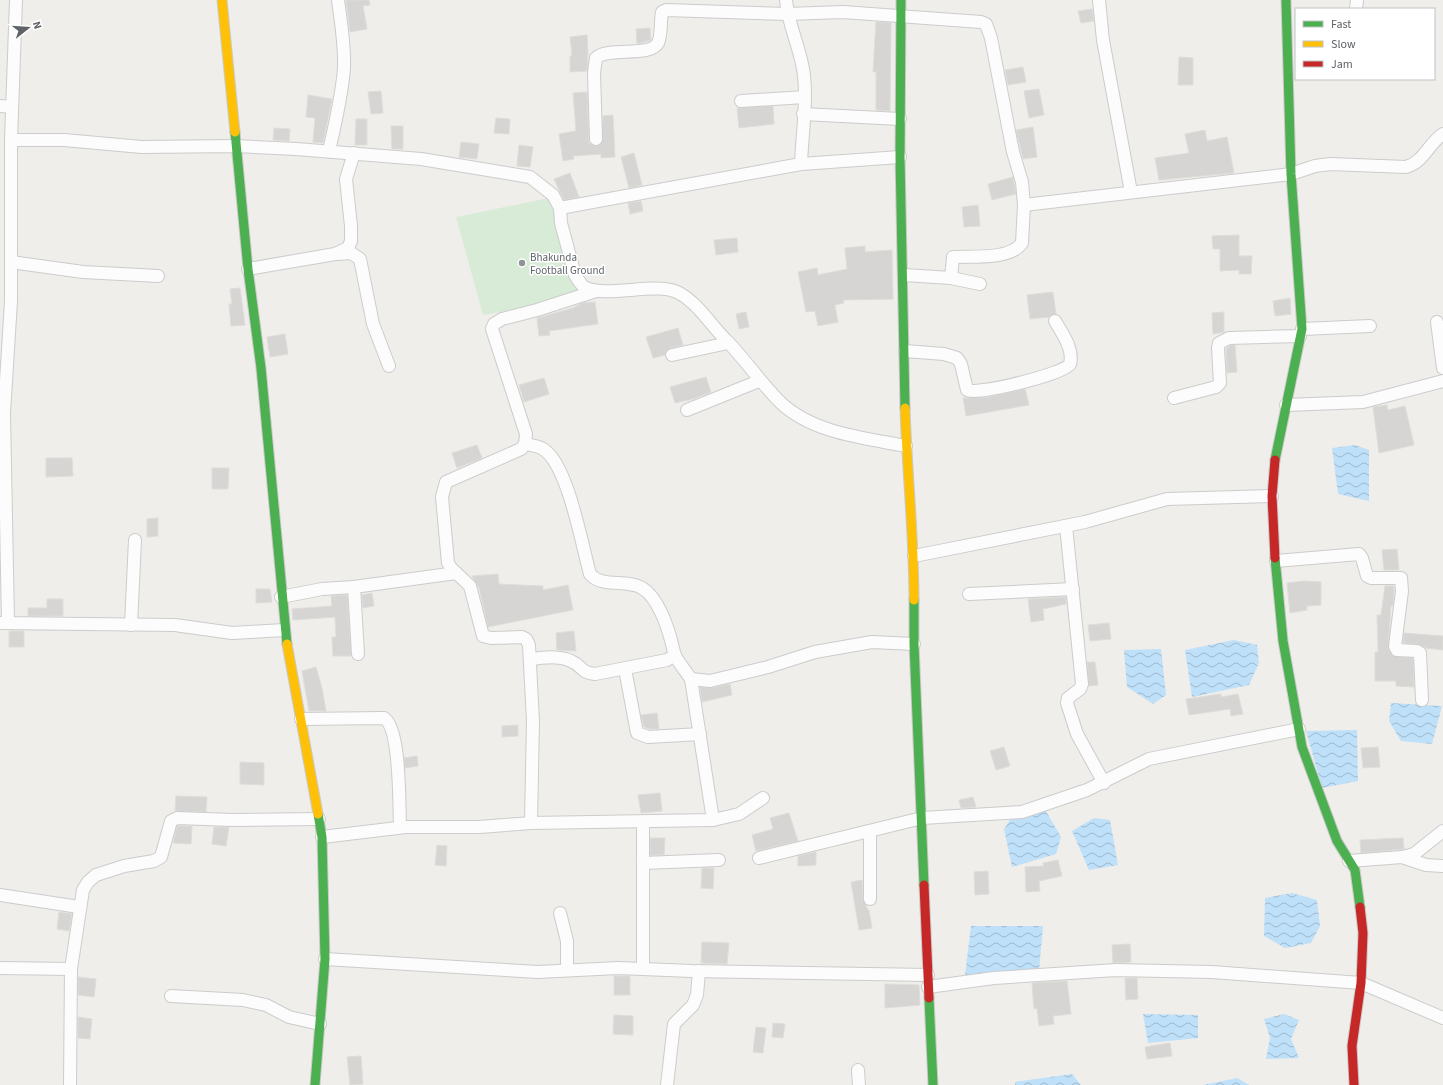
<svg xmlns="http://www.w3.org/2000/svg" width="1443" height="1085" font-family="'Source Sans 3',sans-serif">
	<style>
		.pitch { fill: #d8ebd6 }
		.water { fill: url(#water-waves) }
		.building { fill: #d6d5d3; stroke: #deddd9 }
		.lines { fill: none; stroke-linecap: round; stroke-linejoin: round }
		.street-casing { stroke: #cbcccc; stroke-width: 14 }
		.fast-casing { stroke: #cacacb; stroke-width: 11 }
		.slow-casing { stroke: #cacacb; stroke-width: 11 }
		.jam-casing { stroke: #cacacb; stroke-width: 11 }
		.street { stroke: #fdfcfc; stroke-width: 12 }
		.fast { stroke: #4caf50; stroke-width: 9 }
		.slow { stroke: #ffc107; stroke-width: 9 }
		.jam { stroke: #c62828; stroke-width: 9 }
		.poi-dot { fill: #919496; stroke: #fff; stroke-width: 1.5 }
		.labels { text-anchor: middle; dominant-baseline: central; stroke-width: 3; stroke-linejoin: round; paint-order: stroke }
		.poi-label { font-size: 11px; fill: #5f6368; stroke: #fff; text-anchor: start }
	</style>
	<defs>
		<pattern id="water-waves" width="16" height="10" patternUnits="userSpaceOnUse"><rect width="16" height="10" fill="#bfe0f9"/><path d="M0 5q4-4 8 0t8 0" fill="none" stroke="#9eb9cd"/></pattern>
	</defs>
	<rect width="100%" height="100%" fill="#efeeea"/>
	<path class="pitch" d="M549,198L582,287C564,305 509,310 483,315L456,217Z"/>
	<g class="water">
		<path d="M1355,445L1369,450V501L1338,494L1332,448Z"/>
		<path d="M1234,640L1257,645L1259,663L1249,685L1192,697L1185,650Z"/>
		<path d="M1161,649L1166,695L1153,704L1127,687L1124,650Z"/>
		<path d="M1391,703L1442,706L1432,744L1401,741L1389,721Z"/>
		<path d="M1357,730L1358,781L1322,788L1306,731Z"/>
		<path d="M1043,806L1061,837L1056,854L1012,867L1004,829L1016,811Z"/>
		<path d="M1094,818L1110,820L1118,865L1089,870L1072,831Z"/>
		<path d="M1292,893L1317,900L1320,926L1311,943L1285,948L1264,936L1265,898Z"/>
		<path d="M971,926H1043L1039,971L965,975Z"/>
		<path d="M1143,1014L1198,1015V1038L1148,1043Z"/>
		<path d="M1284,1014L1299,1020L1291,1039L1299,1058L1266,1059L1270,1038L1264,1019Z"/>
		<path d="M1072,1074L1081,1085H1015V1082Z"/>
		<path d="M1237,1078L1249,1085H1203Z"/>
	</g>
	<g class="building">
		<path d="M346,0H369L370,5L363,6L367,29L350,32Z"/>
		<path d="M1092,9L1094,21L1081,23L1078,11Z"/>
		<path d="M876,22L891,23L890,111L876,110V72H873Z"/>
		<path d="M650,28L651,40L637,44L636,29Z"/>
		<path d="M587,35L588,52L587,71L570,72V56H572L570,37Z"/>
		<path d="M1179,57L1193,58V85H1178Z"/>
		<path d="M1023,67L1026,82L1008,85L1005,70Z"/>
		<path d="M1039,89L1044,115L1029,118L1024,91Z"/>
		<path d="M381,91L383,113L371,114L368,92Z"/>
		<path d="M587,92L589,143L596,146L602,143L603,116L613,115L615,157L601,158V154L573,156L574,159L563,161L559,134L576,131L573,93Z"/>
		<path d="M308,95L332,99L323,143L313,142L315,118L306,117Z"/>
		<path d="M773,106L774,124L739,128L737,108Z"/>
		<path d="M496,118L510,119L509,134L494,133Z"/>
		<path d="M356,119H367V145H355Z"/>
		<path d="M391,126H403V149H392Z"/>
		<path d="M1033,127L1037,157L1023,159L1016,130Z"/>
		<path d="M274,128L290,129L289,141L273,140Z"/>
		<path d="M1205,130L1207,141L1227,137L1234,173L1159,180L1155,158L1189,153L1185,134Z"/>
		<path d="M461,142L479,144L477,159L459,157Z"/>
		<path d="M519,145L533,147L530,167L517,166Z"/>
		<path d="M634,153L642,185L629,188L621,157Z"/>
		<path d="M570,173L579,197L564,200L554,179Z"/>
		<path d="M1013,177L1016,194L992,200L988,184Z"/>
		<path d="M641,201L643,211L630,214L628,203Z"/>
		<path d="M978,205L980,226L964,227L962,207Z"/>
		<path d="M1239,235V256H1252L1251,274H1239V270L1220,271V249H1213L1212,236Z"/>
		<path d="M737,238L738,252L716,255L714,240Z"/>
		<path d="M865,246V252L892,250L893,299L843,300L844,303L835,305L838,322L818,326L815,311L806,312L798,272L817,268L818,275L847,269L845,248Z"/>
		<path d="M240,288L245,325L231,326L229,304H232L230,289Z"/>
		<path d="M1053,292L1056,314L1049,317L1030,319L1027,295Z"/>
		<path d="M1290,298L1291,314L1275,316L1273,301Z"/>
		<path d="M595,302L598,324L549,331L550,335L539,336L537,318L573,308L582,303Z"/>
		<path d="M746,312L749,327L739,329L736,314Z"/>
		<path d="M1224,312V332L1213,334L1212,313Z"/>
		<path d="M678,328L683,345L670,348L667,350L665,355L653,358L646,337Z"/>
		<path d="M285,334L288,354L270,357L267,337Z"/>
		<path d="M1231,345H1235L1237,372L1227,373L1226,349Z"/>
		<path d="M706,377L711,392L693,399L675,403L670,387Z"/>
		<path d="M544,378L549,394L524,402L519,385Z"/>
		<path d="M1025,389L1029,405L966,416L963,398L988,397Z"/>
		<path d="M1387,405L1388,410L1405,406L1414,445L1379,453L1373,407Z"/>
		<path d="M477,445L482,458L457,468L452,453Z"/>
		<path d="M46,458H72L73,476L46,477Z"/>
		<path d="M212,468H229L228,489H212Z"/>
		<path d="M158,518V536L147,537V519Z"/>
		<path d="M1397,549L1399,570H1384L1382,550Z"/>
		<path d="M498,574L499,584L543,586V590L568,585L573,610L488,627L479,588L472,576Z"/>
		<path d="M1304,581L1321,582V605L1307,606V610L1290,613L1287,583Z"/>
		<path d="M1385,586H1394V591L1393,606H1391L1388,649L1393,656L1413,658L1414,687L1396,686V681H1375V652H1378L1377,615H1381Z"/>
		<path d="M256,589H270L272,602L256,603Z"/>
		<path d="M372,593L374,606L363,608L362,595Z"/>
		<path d="M347,595L351,656H333L332,637H336L335,617L293,620L292,609L332,606L331,596Z"/>
		<path d="M1066,597V604L1043,609L1044,620L1031,622L1028,599Z"/>
		<path d="M47,599H63V616H28V608H47Z"/>
		<path d="M1109,623L1111,639L1090,641L1088,625Z"/>
		<rect x="9" y="631" width="15" height="16"/>
		<path d="M574,631L576,651L557,650L556,633Z"/>
		<path d="M1404,633L1443,636V650L1426,648L1418,644L1403,643Z"/>
		<path d="M1087,662H1095L1098,685L1089,686Z"/>
		<path d="M316,667L322,688L326,711H309L302,671Z"/>
		<path d="M730,684L732,695L702,702L700,687L712,688Z"/>
		<path d="M1221,694V697L1238,694L1243,714L1231,716L1230,709L1189,715L1186,699Z"/>
		<path d="M657,713L659,729H649L644,727L641,715Z"/>
		<path d="M518,725V736L502,737V726Z"/>
		<path d="M1004,747L1010,766L996,770L990,751Z"/>
		<path d="M1378,747L1380,767L1363,768L1361,748Z"/>
		<path d="M417,756L418,766L405,768L404,758Z"/>
		<path d="M240,762L264,763V785L240,784Z"/>
		<path d="M660,793L662,811L641,813L638,795Z"/>
		<path d="M176,796L207,797L206,812L175,811Z"/>
		<path d="M973,797L976,807L961,808L959,800Z"/>
		<path d="M789,813L798,841L756,851L752,835L773,829L770,818Z"/>
		<path d="M177,826H192L191,844L173,843Z"/>
		<path d="M214,827H229L226,846L212,844Z"/>
		<path d="M650,838H665L664,855H650Z"/>
		<path d="M1403,838L1404,849L1361,853L1360,840Z"/>
		<path d="M437,845L447,846L446,866L435,865Z"/>
		<path d="M816,852V865L798,866V856Z"/>
		<path d="M1058,860L1062,876L1039,881L1040,891L1026,892L1025,867L1044,866L1043,863Z"/>
		<path d="M702,868H714L713,889L701,888Z"/>
		<path d="M988,871L989,894L975,895L974,872Z"/>
		<path d="M862,880L863,899L868,910H869L872,928L859,930L851,882Z"/>
		<path d="M59,912L72,914L69,931L57,929Z"/>
		<path d="M702,942L729,943L727,964L701,963Z"/>
		<path d="M1130,944L1131,962L1113,963L1112,945Z"/>
		<rect x="614" y="976" width="16" height="19"/>
		<path d="M78,977L96,979L94,997L78,995Z"/>
		<path d="M1125,978H1137L1138,999L1126,1000Z"/>
		<path d="M1067,981L1071,1014L1053,1016L1054,1024L1039,1026L1037,1008L1034,1009L1032,983Z"/>
		<path d="M885,984L919,985L920,1005L885,1008Z"/>
		<path d="M614,1015L633,1016V1035L613,1034Z"/>
		<path d="M78,1017L92,1019L90,1039L78,1038Z"/>
		<path d="M773,1023L785,1024L783,1038L772,1037Z"/>
		<path d="M756,1027L766,1028L763,1053L753,1052Z"/>
		<path d="M1170,1043L1172,1056L1147,1059L1145,1047Z"/>
		<path d="M361,1056L363,1084L350,1085L347,1057Z"/>
	</g>
	<g class="lines">
		<g class="street-casing">
			<g id="street">
				<path d="M786,0C788,24 799,45 803,69C808,97 802,135 801,164"/>
				<path d="M1099,0L1103,40L1131,192"/>
				<path d="M1356,9L1357,0"/>
				<path d="M741,101L805,97"/>
				<path d="M0,106L12,107"/>
				<path d="M803,114L900,119"/>
				<path d="M596,139L594,73L596,58C608,46 650,58 658,43C662,35 660,22 662,12L666,10L787,14L843,12L981,22L986,24L991,38L1013,152L1022,182L1024,205L1022,243C1010,260 973,256 953,257L951,278L904,275"/>
				<path d="M11,140H64L142,147L236,146L296,149L421,159L530,177L553,195L560,208L561,223L575,275C578,279 581,286 586,288C609,298 657,281 679,293C699,304 712,327 728,342C746,361 761,383 780,402C812,433 864,438 906,446"/>
				<path d="M329,151C335,124 342,96 344,68C345,45 341,23 338,0"/>
				<path d="M1024,205L1291,174L1315,166L1330,164L1406,167C1424,162 1428,144 1443,134"/>
				<path d="M560,208L801,164L900,157"/>
				<path d="M338,254L351,253L360,259L373,324L389,366"/>
				<path d="M11,262L83,272L158,276"/>
				<path d="M248,269L335,254L348,248L351,241V226L346,179L354,153"/>
				<path d="M951,278L980,284"/>
				<path d="M1437,322L1443,368"/>
				<path d="M1302,329L1370,326"/>
				<path d="M905,351L944,354L957,358L961,364L967,390C976,396 1067,373 1070,364C1074,349 1062,333 1055,321"/>
				<path d="M672,355L728,343"/>
				<path d="M1174,398L1216,387L1220,383L1218,348L1219,343L1229,338L1300,336"/>
				<path d="M1286,405L1363,402L1443,381"/>
				<path d="M687,410L759,381"/>
				<path d="M525,444C531,445 538,446 543,449C568,464 582,546 590,574C601,588 627,579 642,588C658,597 668,628 672,644C673,648 674,653 675,656C680,664 686,672 691,679L710,681L768,667L815,652L872,642L914,644"/>
				<path d="M1066,526L1082,684L1080,689L1068,698L1067,703L1077,734L1104,783"/>
				<path d="M914,556L1085,522L1167,499L1272,496"/>
				<path d="M1276,561L1359,554L1362,558L1367,576L1371,578H1401L1402,591L1395,646L1397,650L1417,651L1420,653L1422,700"/>
				<path d="M354,587L358,654"/>
				<path d="M969,594L1073,589"/>
				<path d="M281,597L322,589L354,587L456,573"/>
				<path d="M8,622L4,413L11,301V140L16,0"/>
				<path d="M0,623L175,625L232,633L284,630"/>
				<path d="M131,625L135,540"/>
				<path d="M530,659C543,658 560,655 571,661C583,666 579,672 595,674L667,660L675,655"/>
				<path d="M625,669L637,733L648,737L700,734"/>
				<path d="M691,679L713,820"/>
				<path d="M301,719L384,718C401,728 399,807 400,827"/>
				<path d="M531,823L533,721L529,645L526,639L522,637L491,638L483,636L470,586L451,568L448,563L442,497L446,482L521,449L525,444L526,434L492,329L494,324L502,319L537,310L596,291"/>
				<path d="M870,831V899"/>
				<path d="M322,837L406,827H479L531,823L713,820L739,814L763,798"/>
				<path d="M1402,857L1426,865L1443,866"/>
				<path d="M759,858L922,818L1022,812L1087,790L1149,759L1299,729"/>
				<path d="M1349,861L1402,857L1414,854L1443,831"/>
				<path d="M643,863L719,860"/>
				<path d="M0,895L79,907"/>
				<path d="M560,913L567,941V970"/>
				<path d="M325,959L538,972L618,968L692,971L928,975"/>
				<path d="M0,968L71,969"/>
				<path d="M643,968V822"/>
				<path d="M928,987L994,978L1116,970L1212,972L1361,983L1443,1018"/>
				<path d="M171,996L243,1000L266,1005L289,1017L320,1024"/>
				<path d="M858,1070L859,1085"/>
				<path d="M70,1085L71,969L83,890L88,882L96,875L124,866L154,861L161,857L171,821L177,818L233,820L319,819"/>
				<path d="M667,1085L674,1024L693,1005L697,995L699,971"/>
			</g>
		</g>
		<g class="fast-casing">
			<g id="fast">
				<path d="M901,0L900,157L905,408"/>
				<path d="M235,132L248,269L261,368L287,644"/>
				<path d="M1275,460L1302,329L1291,174L1286,0"/>
				<path d="M1275,558L1283,641L1302,747L1337,841L1355,870L1360,907"/>
				<path d="M914,600V644L924,885"/>
				<path d="M929,998L933,1085"/>
				<path d="M315,1085L325,959L322,837L318,814"/>
			</g>
		</g>
		<g class="slow-casing">
			<g id="slow">
				<path d="M222,0L235,132"/>
				<path d="M905,408C907,472 914,536 914,600"/>
				<path d="M287,644L318,814"/>
			</g>
		</g>
		<g class="jam-casing">
			<g id="jam">
				<path d="M1275,460L1272,496L1275,558"/>
				<path d="M924,885L929,998"/>
				<path d="M1354,1085L1352,1046L1361,983L1363,933L1360,907"/>
			</g>
		</g>
		<use href="#street" class="street"/>
		<use href="#fast" class="fast"/>
		<use href="#slow" class="slow"/>
		<use href="#jam" class="jam"/>
	</g>
	<circle class="poi-dot" cx="522" cy="263" r="4"/>
	<g class="labels">
		<g class="poi-label">
			<text x="530" y="257">Bhakunda<tspan x="530" dy="13">Football Ground</tspan></text>
		</g>
	</g>
	<rect x="1295" y="8" width="140" height="72" fill="#ffffff" stroke="#bfc1c3"/>
	<rect x="1303" y="21" width="20" height="6" fill="#4caf50" stroke="#bfc1c3"/>
	<text x="1331" y="28" font-size="12" fill="#5f6368">Fast</text>
	<rect x="1303" y="41" width="20" height="6" fill="#ffc107" stroke="#bfc1c3"/>
	<text x="1331" y="48" font-size="12" fill="#5f6368">Slow</text>
	<rect x="1303" y="61" width="20" height="6" fill="#c62828" stroke="#bfc1c3"/>
	<text x="1331" y="68" font-size="12" fill="#5f6368">Jam</text>
	<g transform="translate(28 28) rotate(73)" stroke="#ffffff" stroke-width="3" paint-order="stroke">
	<path d="M0-3L7 15L0 10L-7 15Z" fill="#5f6368"/>
	<text y="-6" font-size="11" font-weight="bold" text-anchor="middle" fill="#5f6368">N</text>
	</g>
</svg>
